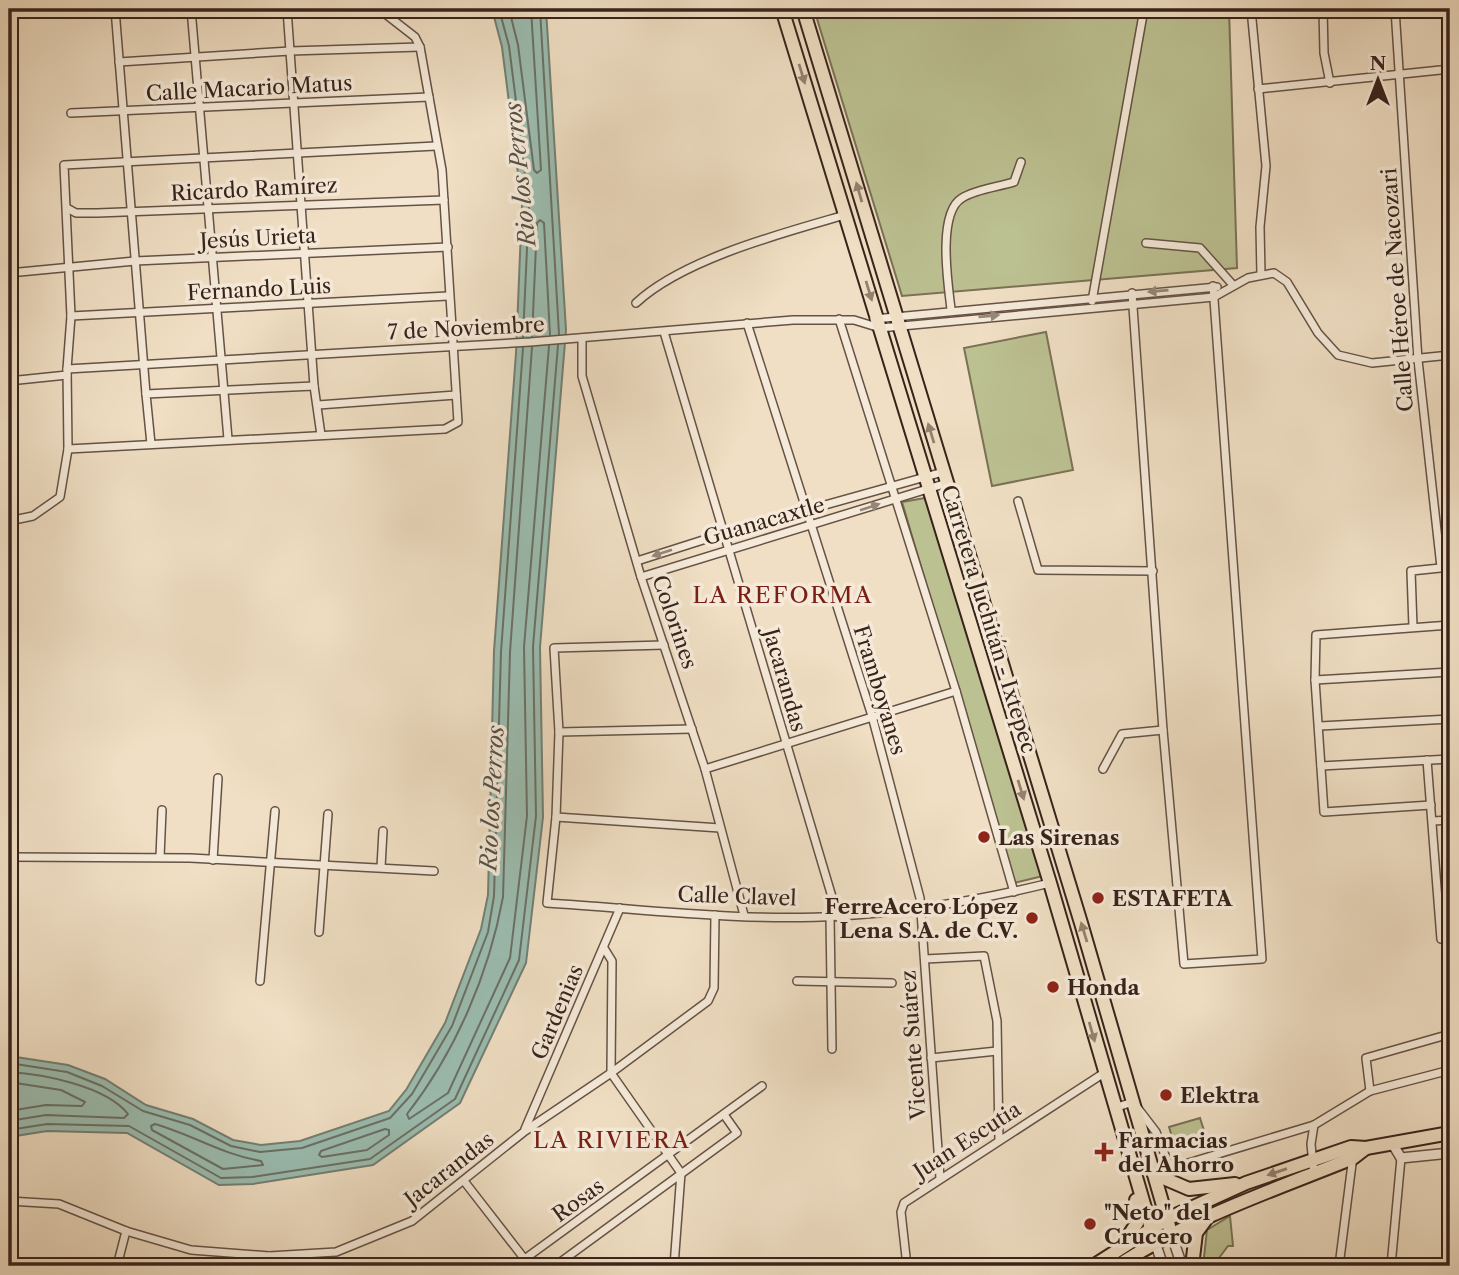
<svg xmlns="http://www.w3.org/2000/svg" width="1459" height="1275" font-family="'Libre Caslon Text',serif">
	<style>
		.green { fill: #bcc192; stroke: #7a7256; stroke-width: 2 }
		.water { fill: #9bbdb0; stroke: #737f74; stroke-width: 2 }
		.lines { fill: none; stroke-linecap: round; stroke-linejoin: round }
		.shore { stroke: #6a7066; stroke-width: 2 }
		.minor-casing { stroke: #665245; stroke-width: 10 }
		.tertiary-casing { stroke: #665245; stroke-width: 12 }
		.primary-casing { stroke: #38231b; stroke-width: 16 }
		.minor { stroke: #f5ead9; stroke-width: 7 }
		.tertiary { stroke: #f5ead9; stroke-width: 9 }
		.primary { stroke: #f0dfc4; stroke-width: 12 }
		.oneway { fill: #948170 }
		.oneway2 { fill: #96867a }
		.poi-dot { fill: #8f2418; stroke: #f5ead9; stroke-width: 2.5 }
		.labels { text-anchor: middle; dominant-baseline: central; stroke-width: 7; stroke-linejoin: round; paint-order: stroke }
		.street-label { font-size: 21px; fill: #38231b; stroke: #f5ead9 }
		.poi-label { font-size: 21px; font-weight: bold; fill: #38231b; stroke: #f5ead9; text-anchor: start }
		.water-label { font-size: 23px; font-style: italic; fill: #565148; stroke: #f5ead9 }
		.neighbourhood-label { font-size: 23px; letter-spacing: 2px; fill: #7a1f14; stroke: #f5ead9 }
	</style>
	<rect width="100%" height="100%" fill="#f0dfc4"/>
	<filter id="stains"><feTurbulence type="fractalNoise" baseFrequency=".00286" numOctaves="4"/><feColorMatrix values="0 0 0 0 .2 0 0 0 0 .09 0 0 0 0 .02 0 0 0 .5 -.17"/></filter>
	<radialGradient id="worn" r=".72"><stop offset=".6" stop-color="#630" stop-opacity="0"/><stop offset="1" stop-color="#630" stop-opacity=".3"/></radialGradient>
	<g class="green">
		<path d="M814,9H1229L1237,268L902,296Z"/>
		<path d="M1046,332L1073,470L992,486L964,348Z"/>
		<path d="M925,498L1043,876L1014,883L902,502Z"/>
		<path d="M1200,1118L1207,1140L1176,1150L1169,1127Z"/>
		<path d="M1230,1216L1233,1246H1228L1213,1266H1203L1207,1230Z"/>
	</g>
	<path class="water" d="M492,9H546L566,330L540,647L543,817L526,963L460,1103L373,1165L253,1184L219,1185L127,1133L47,1131L9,1137V1056L68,1065L105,1079L146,1105L193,1119L233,1140L261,1145L300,1141L389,1111L406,1090L445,1023L481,929L488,895L494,651L516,353L522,205L502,47Z"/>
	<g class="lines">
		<g class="shore">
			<path d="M499,9L509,46L529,204L523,337"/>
			<path d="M509,9L518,45L534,170L537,173L541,170L531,9"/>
			<path d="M540,9L559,334"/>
			<path d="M532,337L537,223L540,220L544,223L550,335"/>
			<path d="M532,347L510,652L503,897C489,974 455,1053 407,1114L409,1119L448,1093L510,958L527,816L524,647L549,346"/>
			<path d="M9,1063L67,1072L102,1086L143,1111L190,1125L231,1146L260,1152L302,1148L390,1118L412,1094L452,1026L488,932L494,896L501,652L523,348"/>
			<path d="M9,1072C43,1074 106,1086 128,1114L124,1118L46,1115L9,1121"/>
			<path d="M9,1082L61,1090L85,1102L82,1106L46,1105L9,1111"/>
			<path d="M155,1124C193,1135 221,1154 261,1161L263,1165L223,1169L152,1130L151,1126Z"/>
			<path d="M385,1129L389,1130V1135L367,1150L322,1157L319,1155L321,1151Z"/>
			<path d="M9,1130L47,1124L129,1126L221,1178L252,1177L370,1159L455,1099L519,960L536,816L533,647L558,345"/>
		</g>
		<g class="minor-casing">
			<g id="minor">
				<path d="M126,9H115L146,394"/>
				<path d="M191,9L228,439"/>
				<path d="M287,9L314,386L321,435"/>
				<path d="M1251,9L1266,166L1260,227L1261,275"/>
				<path d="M1323,9L1324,53L1330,83"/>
				<path d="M1395,9L1418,360L1441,567"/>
				<path d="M119,62L290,51L420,47"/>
				<path d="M1258,89L1450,69"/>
				<path d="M71,113L429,97"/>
				<path d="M67,208L76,213H97L444,200"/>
				<path d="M1146,243L1200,248L1233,285"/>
				<path d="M9,273L135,261L448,247"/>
				<path d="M1132,293L1163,730L1184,964L1262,959L1213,286"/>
				<path d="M1092,301L1144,9"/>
				<path d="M636,303C683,259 783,233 845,215"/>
				<path d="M951,309C948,284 937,213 962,198C976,189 998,187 1014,182L1021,162"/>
				<path d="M71,316L448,296"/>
				<path d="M839,319L956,691L1014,892"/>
				<path d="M874,319L1217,287"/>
				<path d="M747,323L872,716L920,898L940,1178"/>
				<path d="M664,332L838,917"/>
				<path d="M582,338V376L641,577L705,769L744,915"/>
				<path d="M67,369L530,342L793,320H854L880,328L1214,297L1248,278L1274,273L1287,282L1318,333L1338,355L1372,363L1450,355"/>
				<path d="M9,381L67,375"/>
				<path d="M318,405L456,395"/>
				<path d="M151,444L146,394L314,386"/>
				<path d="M68,449L445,429L458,422L442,170L420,47L415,37L379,9"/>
				<path d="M1018,501L1038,570L1153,571"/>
				<path d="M9,521L33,516L60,497L68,449L67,369L71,316L64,165L436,146"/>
				<path d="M637,561L725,533L943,472"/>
				<path d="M641,577L947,483"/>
				<path d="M1413,627L1411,571L1450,567"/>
				<path d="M664,645L554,648L559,732L556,817L547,903C644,909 743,922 840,916C911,912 980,900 1050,883"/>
				<path d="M1315,680L1450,672"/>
				<path d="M1320,726L1450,719"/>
				<path d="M559,732L692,729"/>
				<path d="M1427,760L1441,939"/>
				<path d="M1321,766L1450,759"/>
				<path d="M705,769L956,691"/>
				<path d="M1103,769L1122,734L1163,730"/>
				<path d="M1431,805L1324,812L1315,680L1316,635L1450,625"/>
				<path d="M556,817L720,828"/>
				<path d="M1433,821L1450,820"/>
				<path d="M9,857L190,858L434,871"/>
				<path d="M160,857L162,810"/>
				<path d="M213,860L218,778"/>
				<path d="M381,867L383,831"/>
				<path d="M830,917L832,1049"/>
				<path d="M319,932L328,814"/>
				<path d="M604,948L612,961L611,1073L681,1173L674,1266"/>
				<path d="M925,959L984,956L997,1021L999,1140"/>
				<path d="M260,981L275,811"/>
				<path d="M797,981L892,983"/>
				<path d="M931,1058L997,1051"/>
				<path d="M1370,1091L1366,1058L1450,1034"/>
				<path d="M1114,1108L1133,1102L1156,1132L1168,1163L1175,1167L1314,1125"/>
				<path d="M525,1129L620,908"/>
				<path d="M1314,1174L1311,1144L1314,1125L1370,1091L1450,1070"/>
				<path d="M464,1181L530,1266"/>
				<path d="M9,1201L59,1204L126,1231L191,1250L269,1256L336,1252L412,1221L525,1131L611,1073L708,1001L714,988L715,915"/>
				<path d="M269,1256V1266"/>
				<path d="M117,1266L126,1231"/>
				<path d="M515,1266L762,1086"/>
				<path d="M555,1266L737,1133L725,1116"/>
				<path d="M907,1266L901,1212L904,1203L1104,1073"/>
				<path d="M1339,1266L1353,1156"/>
				<path d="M1391,1266L1401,1158"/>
			</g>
		</g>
		<g class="tertiary-casing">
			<g id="tertiary">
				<path d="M1392,1143L1401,1158L1450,1153"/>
				<path d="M1171,1233L1182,1266"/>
				<path d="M1155,1242L1163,1266"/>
			</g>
		</g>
		<g class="primary-casing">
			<g id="primary">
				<path d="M782,9L1050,883L1155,1242"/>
				<path d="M803,9L1081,923L1171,1233"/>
				<path d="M1154,1174L1189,1189L1235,1184"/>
				<path d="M1123,1244L1137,1223L1136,1200"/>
				<path d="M1093,1266L1167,1219L1246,1183L1351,1147L1366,1148L1450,1133"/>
				<path d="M1117,1266C1195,1216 1269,1192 1353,1158L1366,1148"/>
				<path d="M1118,1266H1146"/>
				<path d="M1192,1266L1196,1233L1207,1218"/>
			</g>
		</g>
		<use href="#minor" class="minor"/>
		<use href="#tertiary" class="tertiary"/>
		<use href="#primary" class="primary"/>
	</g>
	<defs><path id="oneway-solid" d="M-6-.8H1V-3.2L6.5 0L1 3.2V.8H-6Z" transform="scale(1.75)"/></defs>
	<g class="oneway">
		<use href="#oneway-solid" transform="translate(802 74) rotate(73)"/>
		<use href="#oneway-solid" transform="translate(859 192) rotate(-106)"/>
		<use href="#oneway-solid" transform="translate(869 291) rotate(73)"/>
		<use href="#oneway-solid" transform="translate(931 433) rotate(-107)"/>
		<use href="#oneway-solid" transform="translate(1021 790) rotate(73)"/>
		<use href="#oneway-solid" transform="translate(1084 932) rotate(-107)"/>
		<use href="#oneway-solid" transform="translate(1092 1032) rotate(74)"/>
		<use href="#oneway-solid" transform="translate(1277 1172) rotate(161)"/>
	</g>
	<g class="oneway2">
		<use href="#oneway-solid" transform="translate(1158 291) rotate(175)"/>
		<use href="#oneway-solid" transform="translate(989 316) rotate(-5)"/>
		<use href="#oneway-solid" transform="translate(870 507) rotate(-18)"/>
		<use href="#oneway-solid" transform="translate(662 553) rotate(162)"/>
	</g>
	<g class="poi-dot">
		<circle cx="984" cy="837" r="7"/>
		<circle cx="1098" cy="898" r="7"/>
		<circle cx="1032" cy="918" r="7"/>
		<circle cx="1053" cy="987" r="7"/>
		<circle cx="1166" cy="1095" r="7"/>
		<path d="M1100.5 1141.5h7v7h7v7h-7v7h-7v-7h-7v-7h7z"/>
		<circle cx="1090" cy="1224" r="7"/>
	</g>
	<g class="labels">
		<g class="street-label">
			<text transform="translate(249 88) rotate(-3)">Calle Macario Matus</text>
			<text transform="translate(254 189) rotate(-3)">Ricardo Ramírez</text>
			<text transform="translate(258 238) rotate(-3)">Jesús Urieta</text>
			<text transform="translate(259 289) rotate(-3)">Fernando Luis</text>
			<text transform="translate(1397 290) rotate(-94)">Calle Héroe de Nacozari</text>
			<text transform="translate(466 328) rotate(-3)">7 de Noviembre</text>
			<text transform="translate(764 521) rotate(-16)">Guanacaxtle</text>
			<text transform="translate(989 619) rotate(73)">Carretera Juchitán - Ixtepec</text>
			<text transform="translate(675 622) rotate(71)">Colorines</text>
			<text transform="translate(785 680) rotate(74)">Jacarandas</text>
			<text transform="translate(880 690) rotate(73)">Framboyanes</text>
			<text transform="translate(737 896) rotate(2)">Calle Clavel</text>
			<text transform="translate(557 1012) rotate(-67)">Gardenias</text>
			<text transform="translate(913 1045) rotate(-94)">Vicente Suárez</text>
			<text transform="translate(967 1140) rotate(-33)">Juan Escutia</text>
			<text transform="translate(449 1169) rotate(-38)">Jacarandas</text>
			<text transform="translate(578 1200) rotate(-36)">Rosas</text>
		</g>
		<g class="poi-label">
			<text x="998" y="837">Las Sirenas</text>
			<text x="1112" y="898">ESTAFETA</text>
			<text x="1018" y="906" text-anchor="end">FerreAcero López<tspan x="1018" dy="24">Lena S.A. de C.V.</tspan></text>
			<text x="1067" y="987">Honda</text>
			<text x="1180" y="1095">Elektra</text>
			<text x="1118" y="1140">Farmacias<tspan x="1118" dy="24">del Ahorro</tspan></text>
			<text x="1104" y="1212">"Neto" del<tspan x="1104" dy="24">Crucero</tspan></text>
		</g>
		<g class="water-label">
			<text transform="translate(520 174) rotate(-96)">Rio los Perros</text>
			<text transform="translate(492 798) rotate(-87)">Rio los Perros</text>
		</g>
		<g class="neighbourhood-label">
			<text x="783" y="595">LA REFORMA</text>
			<text x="612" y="1140">LA RIVIERA</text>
		</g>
	</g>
	<rect width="1459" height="1275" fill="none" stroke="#f0dfc4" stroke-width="35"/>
	<rect x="10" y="10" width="1438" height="1254" fill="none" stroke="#38231b" stroke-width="3.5"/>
	<rect x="18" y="18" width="1424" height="1240" fill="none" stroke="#38231b" stroke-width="2"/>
	<g transform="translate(1378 80)" stroke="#f5ead9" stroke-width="5" paint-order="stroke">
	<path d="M0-5L12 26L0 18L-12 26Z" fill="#38231b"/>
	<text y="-10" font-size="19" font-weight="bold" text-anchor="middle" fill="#38231b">N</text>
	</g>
	<rect width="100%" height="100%" filter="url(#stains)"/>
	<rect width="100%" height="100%" fill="url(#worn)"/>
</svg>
